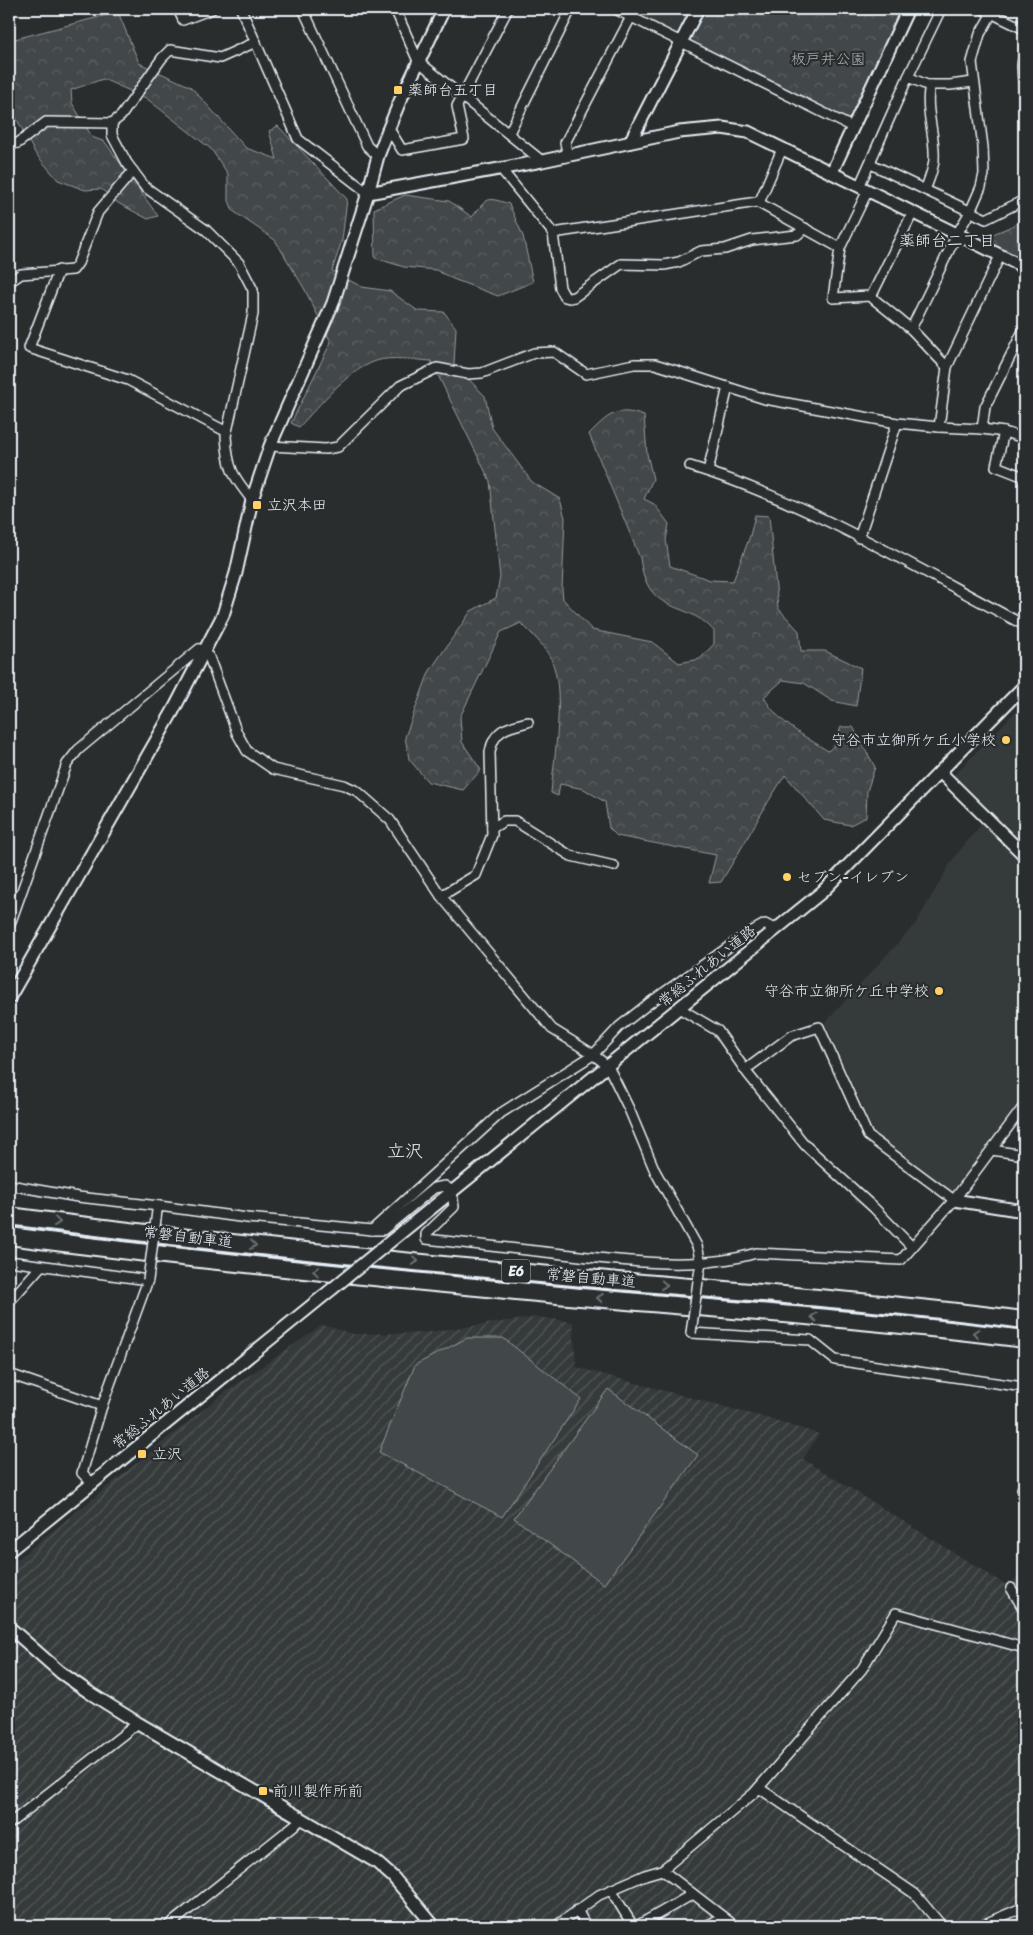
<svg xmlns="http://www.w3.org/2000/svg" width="1033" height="1935" font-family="Sriracha,'Klee One',sans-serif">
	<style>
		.built { fill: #363a3b }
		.industrial { fill: url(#industrial-furrows) }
		.forest { fill: url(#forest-crowns); stroke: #959ca0 }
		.pitch { fill: #424648; stroke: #959ca0 }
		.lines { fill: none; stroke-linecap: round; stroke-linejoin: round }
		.minor-casing { stroke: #e8f1f8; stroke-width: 12 }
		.tertiary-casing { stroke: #e8f1f8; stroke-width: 15 }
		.motorway-casing { stroke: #e8f1f8; stroke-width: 20 }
		.minor { stroke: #2a2d2e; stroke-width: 9 }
		.tertiary { stroke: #2a2d2e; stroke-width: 11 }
		.motorway { stroke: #2a2d2e; stroke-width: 16 }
		.minor-bridge-casing { stroke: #e8f1f8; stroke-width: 12; stroke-linecap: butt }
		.tertiary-bridge-casing { stroke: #e8f1f8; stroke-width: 15; stroke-linecap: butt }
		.minor-bridge { stroke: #2a2d2e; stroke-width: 9 }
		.tertiary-bridge { stroke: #2a2d2e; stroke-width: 11 }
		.oneway { stroke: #6c7275 }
		.poi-dot { fill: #ffd166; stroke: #2a2d2e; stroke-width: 2 }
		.labels { text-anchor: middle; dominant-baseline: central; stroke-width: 4.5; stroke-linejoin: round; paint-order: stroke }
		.shield { fill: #2a2d2e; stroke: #afb6bb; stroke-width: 1 }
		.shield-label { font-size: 14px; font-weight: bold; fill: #e8f1f8 }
		.park-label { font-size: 15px; fill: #aeb5ba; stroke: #2a2d2e }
		.poi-label { font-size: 15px; fill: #e8f1f8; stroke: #2a2d2e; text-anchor: start }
		.street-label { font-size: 15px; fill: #e8f1f8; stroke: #2a2d2e }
		.neighbourhood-label { font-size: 16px; fill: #e8f1f8; stroke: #2a2d2e }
		.quarter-label { font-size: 18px; fill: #e8f1f8; stroke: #2a2d2e }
	</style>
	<defs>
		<pattern id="industrial-furrows" width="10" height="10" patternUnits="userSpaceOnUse" patternTransform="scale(1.25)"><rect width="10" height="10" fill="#363a3b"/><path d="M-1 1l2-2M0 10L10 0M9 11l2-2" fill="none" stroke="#535758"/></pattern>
		<pattern id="forest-crowns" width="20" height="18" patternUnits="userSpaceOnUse" patternTransform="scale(1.25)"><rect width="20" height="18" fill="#424648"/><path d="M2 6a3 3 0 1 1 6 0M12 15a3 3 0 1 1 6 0" fill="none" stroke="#5d6163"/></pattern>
	</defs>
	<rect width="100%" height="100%" fill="#2a2d2e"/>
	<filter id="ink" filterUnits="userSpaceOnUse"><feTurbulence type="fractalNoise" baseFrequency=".02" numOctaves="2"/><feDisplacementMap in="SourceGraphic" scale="10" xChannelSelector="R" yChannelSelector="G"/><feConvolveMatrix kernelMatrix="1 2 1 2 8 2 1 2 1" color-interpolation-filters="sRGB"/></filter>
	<g filter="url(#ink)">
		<g class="built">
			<path d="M626,9H689L677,34Z"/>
			<path d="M1024,703V846L953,776Z"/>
			<path d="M983,822L1024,863V1106L951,1194L876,1137L825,1023L916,923L953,859Z"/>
		</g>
		<path class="industrial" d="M538,1317L573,1322L576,1367L766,1418L819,1434L803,1459L1011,1588L1024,1560V1926H9V1566L224,1393L322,1325L353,1334L420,1333Z"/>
		<g class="forest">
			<path d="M698,9H908L852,127L681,41Z"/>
			<path d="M118,12L139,63L191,87L246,148L277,159L269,131L278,126L347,199L342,240L332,271L362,287L390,291L418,311L444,312L456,328L454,364L485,396L492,428L532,482L560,499L565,518L562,589L563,599L592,630L652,642L679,663L700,659L714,644V631C685,598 648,618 640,558L589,434C608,415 616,406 644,416L647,454L653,479L644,499L654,504L669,524L666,540L670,566L710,580L733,581L750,536L755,515L769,516L778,608L799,631L801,651H825L861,668L856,706L832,701L804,683L783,680L764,697C777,722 804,736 828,751L835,745L841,727H853L875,767L867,791L866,817L850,825L824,820L785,775C762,810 743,847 721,882L709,883L716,855L617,836L609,828L605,802L584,789L560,784L558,796L551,793C554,757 566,691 551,659C544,645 532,634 521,623L501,632L460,717L462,742L481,770L463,790L428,782L409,759L405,737L429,672L471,611L496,598L500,577L490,481L431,361C416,360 390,356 376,361C345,372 321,404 299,427L291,423L331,342L304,288L275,240L233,211L228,198V174L211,149L146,98L103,79L71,90L72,103L92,137L105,142L158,216L148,219L118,203L101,189L85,190L58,180L35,153L13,112L9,113V39H15Z"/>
			<path d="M405,195L449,201L472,217C488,198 485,196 509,204L523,236L533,282L498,296L453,279L436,270L404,267L375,258L374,209Z"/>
			<path d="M1024,221V270L974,242Z"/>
		</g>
		<g class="pitch">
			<path d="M467,1338H503L581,1399L502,1517L379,1452L415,1365Z"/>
			<path d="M608,1389L698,1455L604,1584L514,1518Z"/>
		</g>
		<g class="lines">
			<g class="minor-casing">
				<g id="minor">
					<path d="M178,9L183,20L212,9"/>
					<path d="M241,9L298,139L368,193"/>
					<path d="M303,9L367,146L378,156"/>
					<path d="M395,9L418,61L542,161"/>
					<path d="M615,9L852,127"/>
					<path d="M983,9L1024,29"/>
					<path d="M1024,51L1022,66L1024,95"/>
					<path d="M908,77L927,85H950L973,82"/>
					<path d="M112,123V135L127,163L145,187L206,230L239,263L253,290V314L226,436C228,469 232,475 252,500"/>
					<path d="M388,130L391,132L402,150L464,139L457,106L508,9"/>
					<path d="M509,133L571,9"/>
					<path d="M9,145L18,143L46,122L112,123L121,116L162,58L170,50L220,58L256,42"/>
					<path d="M568,156L565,143L631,17"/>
					<path d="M871,164L986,219L1024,200"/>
					<path d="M501,169L553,233L757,202L840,248"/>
					<path d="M859,187L908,77L941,9"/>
					<path d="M868,190L840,248L833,298L870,296L911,329L947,367L939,427"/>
					<path d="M925,190C929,180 933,171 934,160C936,135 924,110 930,85"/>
					<path d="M759,203L782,149"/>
					<path d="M553,233L560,288L565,297L569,298L574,297L621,264L664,265L679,262L701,251L725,249L752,240L797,235L805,228"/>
					<path d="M59,270L29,348L128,380L227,432"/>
					<path d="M9,282L21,274L73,270L78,263L98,212L133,171"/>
					<path d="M871,297L913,212"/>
					<path d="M911,329L957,234L970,212L981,187L984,174L983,147L972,62L980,34L992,13"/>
					<path d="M947,367L1000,256"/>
					<path d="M982,429L985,407L1024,329"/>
					<path d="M1004,432L996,466L1024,477"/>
					<path d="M270,446L326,449L338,447L400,386L437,368L468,374L482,373L534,353L554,352L586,374L634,364H655L765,399L897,423L939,427L982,429L1004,432L1024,438"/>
					<path d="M690,466C808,502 916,568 1024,625"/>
					<path d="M708,471L728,387"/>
					<path d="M859,538L897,423"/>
					<path d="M492,828L504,821H515L571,856L614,866"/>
					<path d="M441,896L476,875L492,835L490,752C494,729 508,727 528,722"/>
					<path d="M9,927L67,764L78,750L199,649L209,657L237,733L247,751L273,769L344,785L357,791L390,820L441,896L552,1029L591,1053L608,1066L629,1109L655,1171L697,1246L701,1263L698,1281"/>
					<path d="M679,1008L718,1031L748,1074L805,1145L874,1208L912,1247"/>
					<path d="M745,1070L791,1036L819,1027L868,1136L954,1200"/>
					<path d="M992,1150L1024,1155"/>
					<path d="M9,1185L78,1197L159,1206L157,1211"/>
					<path d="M159,1206L247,1218L372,1230L501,1113L593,1055L619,1027L648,1004L747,934L765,924L776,930"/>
					<path d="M372,1230H383L434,1188L445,1186L452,1191L454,1207L426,1234V1239C472,1244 517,1249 563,1254C624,1261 697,1271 756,1253L901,1260L954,1200L1024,1106"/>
					<path d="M9,1261L148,1280L102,1406L82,1473L92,1483"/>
					<path d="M9,1302L41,1266"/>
					<path d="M691,1333L810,1340L835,1360L1024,1387"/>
					<path d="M9,1374L102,1406"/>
					<path d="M1024,1487L1022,1489L1024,1491"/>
					<path d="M1011,1588L1024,1610"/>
					<path d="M759,1788L915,1894L942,1926"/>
					<path d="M9,1824L138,1723"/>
					<path d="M662,1870L735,1926"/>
					<path d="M611,1890L633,1926"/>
					<path d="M577,1910L586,1926"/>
					<path d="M168,1926L302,1819"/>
					<path d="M556,1926L599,1895L645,1875L662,1870L754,1793L862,1669L896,1613L1024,1648"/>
					<path d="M637,1926L693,1894"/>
					<path d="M707,1926L723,1917"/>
					<path d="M980,1926L1024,1907"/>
				</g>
			</g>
			<g class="tertiary-casing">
				<g id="tertiary">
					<path d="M630,142L698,9"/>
					<path d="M832,172L908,9"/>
					<path d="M368,193L542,161L679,132L722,128L748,132L1018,264L1024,270"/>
					<path d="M940,772L1024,855"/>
					<path d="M9,998L173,711L223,615L236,573L252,500L270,446L333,303L368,193L378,156L388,130L400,101L444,9"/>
					<path d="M954,1200L1024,1211"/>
					<path d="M386,1245L822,892L1024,686"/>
					<path d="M9,1551L332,1289"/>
					<path d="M9,1627L60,1672L90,1693L138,1723L376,1862L393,1877L434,1926"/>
				</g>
			</g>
			<g class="motorway-casing">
				<g id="motorway">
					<path d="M9,1216C200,1241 393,1261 585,1278C731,1291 878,1301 1024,1320"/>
					<path d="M9,1236C199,1261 389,1279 580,1297C728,1310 877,1320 1024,1339"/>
				</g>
			</g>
			<use href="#minor" class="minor"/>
			<use href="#tertiary" class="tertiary"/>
			<use href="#motorway" class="motorway"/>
			<g class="minor-bridge-casing">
				<g id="minor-bridge">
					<path d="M148,1280L157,1211"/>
					<path d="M691,1333L698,1281"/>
				</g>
			</g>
			<g class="tertiary-bridge-casing">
				<path id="tertiary-bridge" d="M332,1289L386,1245"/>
			</g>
			<use href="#minor-bridge" class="minor-bridge"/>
			<use href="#tertiary-bridge" class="tertiary-bridge"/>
		</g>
		<defs><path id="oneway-chevron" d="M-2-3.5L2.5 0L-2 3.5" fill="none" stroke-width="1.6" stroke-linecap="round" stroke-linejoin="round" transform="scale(1.25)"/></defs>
		<g class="oneway">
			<use href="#oneway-chevron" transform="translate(57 1222) rotate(7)"/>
			<use href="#oneway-chevron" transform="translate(253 1245) rotate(7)"/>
			<use href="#oneway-chevron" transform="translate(415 1261) rotate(6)"/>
			<use href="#oneway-chevron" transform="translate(316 1271) rotate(-174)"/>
			<use href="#oneway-chevron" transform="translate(664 1285) rotate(5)"/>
			<use href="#oneway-chevron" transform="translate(600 1298) rotate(-175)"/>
			<use href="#oneway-chevron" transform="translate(814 1317) rotate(-175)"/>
			<use href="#oneway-chevron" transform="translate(976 1333) rotate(-174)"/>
		</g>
	</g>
	<g class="poi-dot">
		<rect x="393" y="85" width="10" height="10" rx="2.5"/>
		<rect x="252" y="500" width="10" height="10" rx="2.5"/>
		<circle cx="1006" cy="740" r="5"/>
		<circle cx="787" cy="877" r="5"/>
		<circle cx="939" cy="991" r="5"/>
		<rect x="137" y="1449" width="10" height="10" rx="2.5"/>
		<rect x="258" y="1786" width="10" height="10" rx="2.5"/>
	</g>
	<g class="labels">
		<rect class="shield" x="502" y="1259.5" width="28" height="23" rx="4"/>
		<g class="shield-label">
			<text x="516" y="1271">E6</text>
		</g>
		<g class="park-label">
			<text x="828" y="59">板戸井公園</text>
		</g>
		<g class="poi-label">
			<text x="408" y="90">薬師台五丁目</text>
			<text x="267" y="505">立沢本田</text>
			<text x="996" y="740" text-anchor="end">守谷市立御所ケ丘小学校</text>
			<text x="797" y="877">セブン-イレブン</text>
			<text x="929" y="991" text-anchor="end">守谷市立御所ケ丘中学校</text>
			<text x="152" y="1454">立沢</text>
			<text x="273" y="1791">前川製作所前</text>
		</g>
		<g class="street-label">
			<text transform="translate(707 966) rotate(-39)">常総ふれあい道路</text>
			<text transform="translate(188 1237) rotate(7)">常磐自動車道</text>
			<text transform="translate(591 1278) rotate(5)">常磐自動車道</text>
			<text transform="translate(161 1408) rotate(-39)">常総ふれあい道路</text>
		</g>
		<g class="neighbourhood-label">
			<text x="947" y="240">薬師台二丁目</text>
		</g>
		<g class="quarter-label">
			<text x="405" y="1151">立沢</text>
		</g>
	</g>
	<rect width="1033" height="1935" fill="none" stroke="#2a2d2e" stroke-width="30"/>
	<rect x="15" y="15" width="1003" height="1905" fill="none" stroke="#e8f1f8" stroke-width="2" filter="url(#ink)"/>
</svg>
